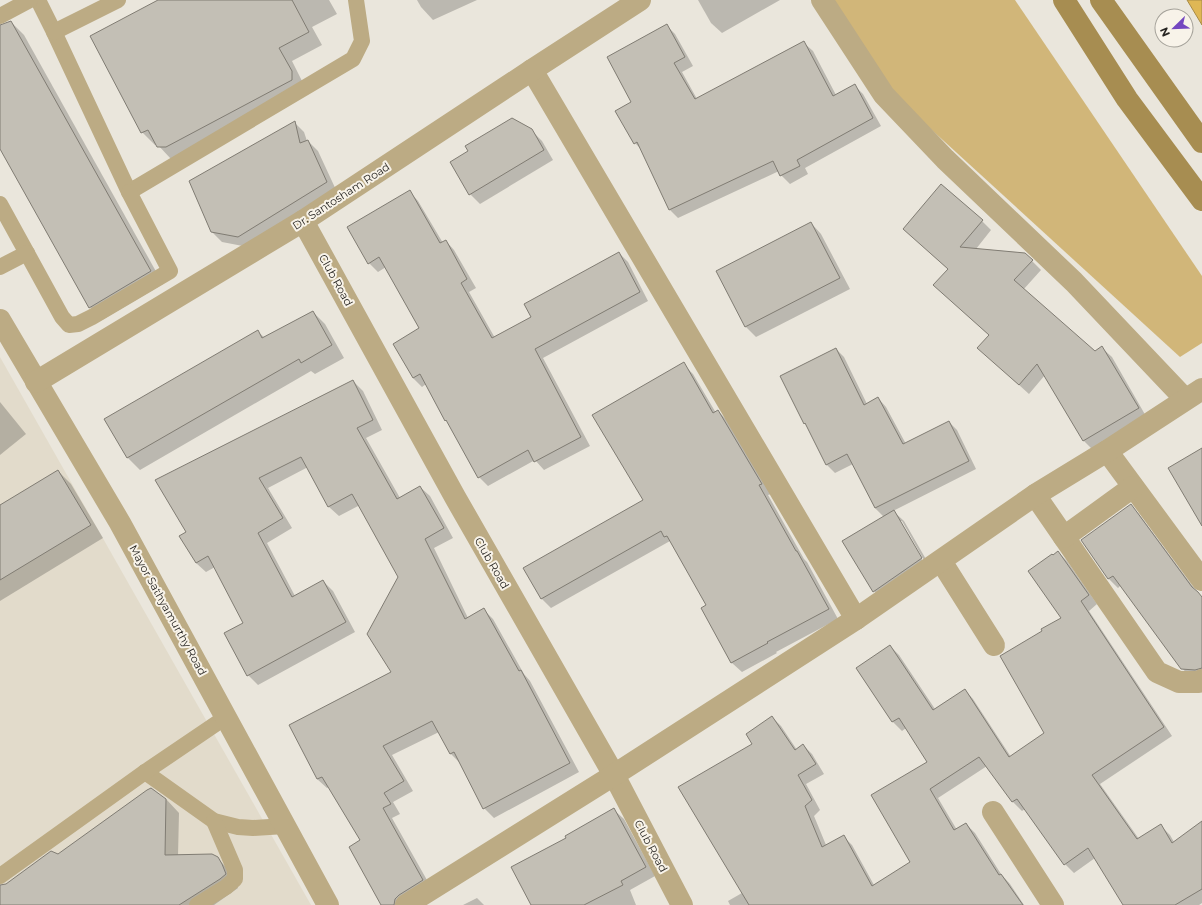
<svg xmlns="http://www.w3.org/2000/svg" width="1202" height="905" font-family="Montserrat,sans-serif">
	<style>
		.built { fill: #e2dbcb }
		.green { fill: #d1b679 }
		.water { fill: #dfb755; stroke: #a88b46 }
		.shadow { fill: #0003; fill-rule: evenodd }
		.building { fill: #c3bfb5; stroke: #807c73 }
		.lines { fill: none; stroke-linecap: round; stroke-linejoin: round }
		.service { stroke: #bcab84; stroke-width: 16 }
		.minor { stroke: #bcab84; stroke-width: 22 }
		.secondary { stroke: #a78d51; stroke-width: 22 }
		.labels { text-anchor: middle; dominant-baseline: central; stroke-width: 4; stroke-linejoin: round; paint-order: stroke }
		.street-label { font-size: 11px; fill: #272522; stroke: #f8f3e9 }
	</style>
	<rect width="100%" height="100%" fill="#eae6dc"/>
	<path class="built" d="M0,357L311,905H0Z"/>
	<path class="green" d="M829,0H1015L1202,276V343L1180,357L876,79Z"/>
	<path class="water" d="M1187,0H1202V25Z"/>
	<g class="shadow">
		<path d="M160,0H329L337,14L312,27L322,45L292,61L304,85L171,159L157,144L155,145L142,132Z"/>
		<path d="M417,0H477L433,20L421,7Z"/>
		<path d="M698,0H780L722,33L711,23Z"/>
		<path d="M11,22L24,35L163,284L102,320L90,307L0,147V26Z"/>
		<path d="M667,26L675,34L693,66L682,72L697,99L804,43L813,51L836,95L854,85L863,94L881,126L805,168L808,174L790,184L781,175L779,171L678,218L670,210L641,149L635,143L632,102Z"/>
		<path d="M294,122L304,132L307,141H308L318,151L337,192L248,247L222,242L212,232Z"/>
		<path d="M531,130L542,141L553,160L480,204L470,194Z"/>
		<path d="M410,192L418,201L443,243L446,241L454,250L476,288L469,292L495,338L532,317L619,253L628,262L648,301L543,358L590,446L544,470L535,460L488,486L479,477L449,424L446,420L426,384L422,387L413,378L420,329L386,267L378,272L369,263Z"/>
		<path d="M982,221L991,230L976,249L1025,254L1041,270L1023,290L1095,352L1102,348L1112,357L1147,418L1093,450L1084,441L1045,375L1029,394L978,348L990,336L944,294L949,270L904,229Z"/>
		<path d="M811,223L821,234L850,289L756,337L746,327Z"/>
		<path d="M313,312L325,324L344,358L315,374L311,371L140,470L128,458L106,419L257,331L265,338Z"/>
		<path d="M836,349L844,357L867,404L878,398L886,407L906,444L949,422L957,430L976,469L893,511L904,521L931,568L884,601L874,591L884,517L875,508L853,464L835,473L827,465L807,426L805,423ZM899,521H902L925,562L924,563Z"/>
		<path d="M683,364L693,374L716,413L718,411L728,421L771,494L768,495L804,559L807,562L838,619L776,652L777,653L742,672L732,663L702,609L708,606L670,541L551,608L541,598L644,501Z"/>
		<path d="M353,381L363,391L382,430L366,438L400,498L420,487L430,496L453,538L434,548L468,618L484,610L493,619L524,674L530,681L579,772L494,818L484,808L460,763L450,753L439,732L392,755L413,791L393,802L400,814L392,818L432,889L408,905H382L361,841L329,787L327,788L317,779L392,673L399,577L360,505L339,516L329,507L308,467L268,488L292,528L267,543L295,596L323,581L333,591L355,632L258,685L248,675L244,623L215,567L206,572L196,563L187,532Z"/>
		<path d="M0,402L26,434L0,455Z"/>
		<path d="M58,471L71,484L103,538L0,601V506Z"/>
		<path d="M1131,505L1139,514L1197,592L1202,597V678H1191L1182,668L1121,585L1118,588L1109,579L1083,540Z"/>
		<path d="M1058,552L1067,561L1097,604L1089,611L1172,736L1100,784L1139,839L1161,826L1170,835L1174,842L1202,822V903L1199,905H1124L1095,858L1074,873L1065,864L1025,809L1022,811L1013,802L987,766L938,798L957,830L966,824L975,833L1001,874L1010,884L1024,905H730L728,901L742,893L753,744L772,717L781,726L797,750L803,745L812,754L824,774L806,784L820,810L814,816L826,845L843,836L852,845L874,885L912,863L929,762L906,728L902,731L893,722L857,668L890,646L899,655L935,709L965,690L973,699L1011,757L1045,733L1062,619L1053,556Z"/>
		<path d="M166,799L179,813L178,856L217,858L230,871L235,878L238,888L214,905H0V886L6,885L58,855Z"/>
		<path d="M614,810L624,819L655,876L630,890L636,905H532L568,839Z"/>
		<path d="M477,898L484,905H463Z"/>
	</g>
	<g class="building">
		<path d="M158,0H292L309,32L279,48L292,71V80L166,147H157L148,130L141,133L90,36Z"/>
		<path d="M11,21L151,271L89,308L0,149V25Z"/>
		<path d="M667,24L685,57L674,63L695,99L804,41L833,96L855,84L873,118L797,160L800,166L780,176L773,161L669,210L637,142L634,144L615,111L631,102L607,57Z"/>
		<path d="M512,118L532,129L544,150L469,195L450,162L468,151L465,146Z"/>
		<path d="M295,121L300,143L308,140L327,182L238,237L211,232L189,181Z"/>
		<path d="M941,184L983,220L960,247L1025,253L1033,260L1014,280L1095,351L1102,346L1139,408L1083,441L1037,364L1019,385L977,348L989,335L933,285L948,269L903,229Z"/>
		<path d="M410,190L440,243L446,240L467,279L461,283L492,338L531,317L524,304L619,252L640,292L535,349L581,437L534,462L528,450L478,478L446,420L445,421L420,374L413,378L393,344L419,328L379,257L368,264L347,227Z"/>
		<path d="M811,222L840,278L745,327L716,271Z"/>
		<path d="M313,311L332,345L301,363L299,359L127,458L104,419L258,330L262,338Z"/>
		<path d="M836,348L864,405L878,397L903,444L949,421L969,461L875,508L847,454L826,465L805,423L804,424L780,376Z"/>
		<path d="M684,362L713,413L718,410L762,484L759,485L796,551H797L829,609L767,642L768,643L731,663L701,608L706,605L667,536L664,537L661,531L541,599L523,568L643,500L592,415Z"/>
		<path d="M353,380L373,420L357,428L397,499L420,486L444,528L425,539L465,619L484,608L519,671L521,670L570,763L483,809L454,752L450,754L432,721L383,746L404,781L384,793L391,804L383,808L423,880L399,895L395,899L394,905H381L349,847L360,840L322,777L317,779L289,725L391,672L367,634L398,577L352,494L328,507L301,457L259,478L283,518L258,533L292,597L323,580L346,622L247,676L224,633L243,623L208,556L196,563L179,536L186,532L155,480Z"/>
		<path d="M1202,448V526L1168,468Z"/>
		<path d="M58,470L91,525L0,580V505Z"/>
		<path d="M1131,504L1192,587L1198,592L1202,597V668L1195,670L1181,669L1113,576L1108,579L1081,540Z"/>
		<path d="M894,510L922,558L873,592L842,541Z"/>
		<path d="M1058,551L1089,595L1081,601L1164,727L1092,775L1137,839L1161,824L1172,843L1202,821V889L1175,905H1123L1088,848L1064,865L1017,799L1012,802L979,757L930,789L954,830L966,823L999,875L1001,874L1023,905H749L678,787L752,744L746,734L772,716L795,750L803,744L816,764L798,775L812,800L805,806L822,847L844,835L872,886L910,862L871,795L927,762L899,718L892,722L856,668L890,645L933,710L965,689L1009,757L1044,733L1000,656L1042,631L1041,629L1061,618L1028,571L1052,554L1053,555Z"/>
		<path d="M151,788L166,799L165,855L212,854L218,857L222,864L226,874L220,879L179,905H0V885L6,884L51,851L58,854L147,790Z"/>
		<path d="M614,808L646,867L621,881L623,885L584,905H531L511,867L566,838L565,836Z"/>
	</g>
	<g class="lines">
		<g class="service">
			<path d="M38,0L54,32L129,192L353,59L362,41L356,0"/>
			<path d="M0,16L30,0"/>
			<path d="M54,32L118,0"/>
			<path d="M0,204L62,317L69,325L78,324L92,317L170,271L129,192"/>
			<path d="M0,267L27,253"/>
			<path d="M145,772L214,821L238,827L253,828L285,826"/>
			<path d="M0,876L145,772L226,717"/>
			<path d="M197,905L226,887L235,879V870L214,821"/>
		</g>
		<g class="minor">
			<path d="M822,0L884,95L945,159L1074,282L1185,399"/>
			<path d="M532,70L856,619"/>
			<path d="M303,221L455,497L614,775L682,905"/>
			<path d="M0,320L120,523L328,905"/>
			<path d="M36,382L303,221L532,70L640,0"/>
			<path d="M1107,451L1202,580"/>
			<path d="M1035,495L1157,672L1179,682H1199L1202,680"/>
			<path d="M1064,537L1133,487"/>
			<path d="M941,561L994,645"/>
			<path d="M993,812L1053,905"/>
			<path d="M406,905L614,775L856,619L1035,495L1107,451L1202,389"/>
		</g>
		<g class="secondary">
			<path d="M1064,0L1127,99L1202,200"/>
			<path d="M1101,0L1202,142"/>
		</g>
	</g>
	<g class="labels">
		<g class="street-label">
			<text transform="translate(341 196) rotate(-33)">Dr. Santosham Road</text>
			<text transform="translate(336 280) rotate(61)">Club Road</text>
			<text transform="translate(492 563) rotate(60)">Club Road</text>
			<text transform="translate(168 610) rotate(61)">Mayor Sathyamurthy Road</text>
			<text transform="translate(651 846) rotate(62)">Club Road</text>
		</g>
	</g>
	<g transform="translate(1174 28) rotate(247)"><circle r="19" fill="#f8f3e9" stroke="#a4a199"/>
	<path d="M0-3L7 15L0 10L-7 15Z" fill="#7447c0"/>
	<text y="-6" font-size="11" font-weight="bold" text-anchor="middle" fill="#272522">N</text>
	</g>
</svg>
